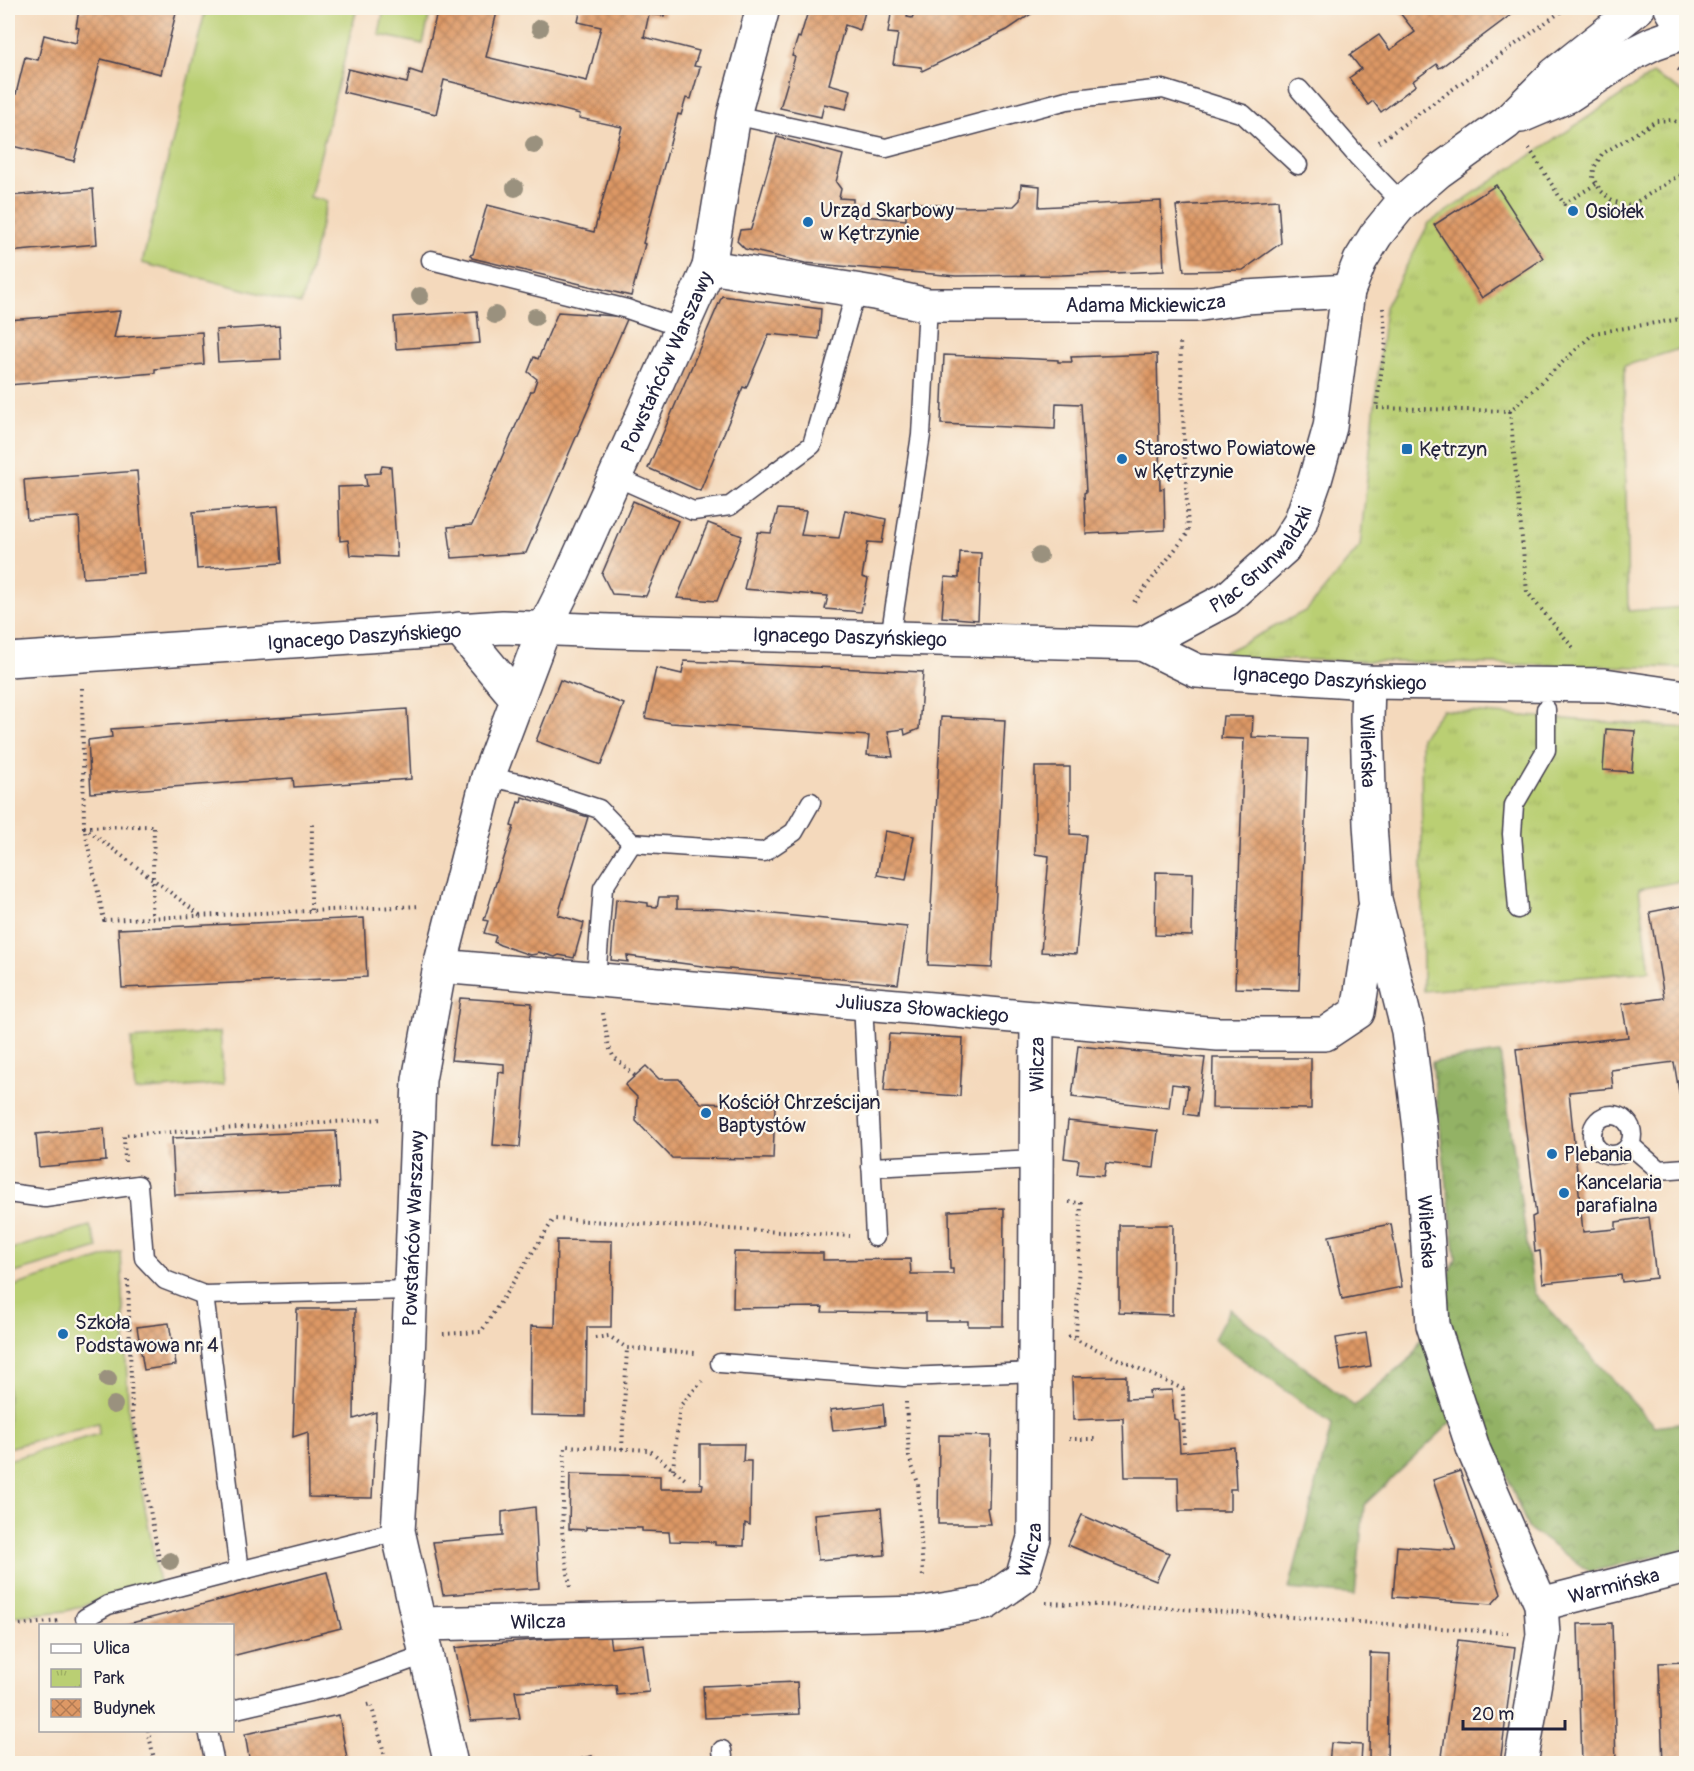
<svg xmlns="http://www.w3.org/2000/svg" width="1694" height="1771" font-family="Pangolin,sans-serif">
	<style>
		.grass { fill: #bacf73; stroke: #6e7857; stroke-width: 1.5 }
		.forest { fill: url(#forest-crowns); stroke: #5a6a50; stroke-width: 1.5 }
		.park { fill: url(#park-tufts); stroke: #6e7857; stroke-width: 1.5 }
		.building { fill: url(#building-cross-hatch) }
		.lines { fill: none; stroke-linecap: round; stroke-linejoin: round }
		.service-casing { stroke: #423d4e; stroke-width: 21 }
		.minor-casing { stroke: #423d4e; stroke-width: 36 }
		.tertiary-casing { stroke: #423d4e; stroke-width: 36 }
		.secondary-casing { stroke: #423d4e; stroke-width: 36 }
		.path { stroke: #423d4e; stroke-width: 4; stroke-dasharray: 1.5 4.5; stroke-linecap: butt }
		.service { stroke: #fff; stroke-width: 18 }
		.minor { stroke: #fff; stroke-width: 33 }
		.tertiary { stroke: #fff; stroke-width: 33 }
		.secondary { stroke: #fff; stroke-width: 33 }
		.tree { fill: #9a917e }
		.poi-dot { fill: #1f6fb2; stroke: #fbf7ec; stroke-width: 2 }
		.labels { text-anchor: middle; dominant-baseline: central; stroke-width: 4.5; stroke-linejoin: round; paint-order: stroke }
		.poi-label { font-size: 20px; fill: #22223b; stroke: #fbf7ec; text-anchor: start }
		.street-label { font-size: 20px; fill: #22223b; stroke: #fbf7ec }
	</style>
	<defs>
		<pattern id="forest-crowns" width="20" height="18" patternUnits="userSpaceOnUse" patternTransform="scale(1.5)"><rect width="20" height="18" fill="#93b265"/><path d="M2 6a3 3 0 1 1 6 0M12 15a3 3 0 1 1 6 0" fill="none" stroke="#789054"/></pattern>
		<pattern id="park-tufts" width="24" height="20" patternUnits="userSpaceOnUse" patternTransform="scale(1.5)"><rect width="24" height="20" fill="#bacf73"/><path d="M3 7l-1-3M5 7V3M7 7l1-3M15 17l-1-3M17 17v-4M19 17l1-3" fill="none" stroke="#a0b164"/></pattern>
		<pattern id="building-cross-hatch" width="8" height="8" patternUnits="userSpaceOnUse" patternTransform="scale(1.5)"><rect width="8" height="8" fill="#dd9865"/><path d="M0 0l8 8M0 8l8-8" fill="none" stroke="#b37c54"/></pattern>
	</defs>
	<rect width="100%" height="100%" fill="#fbf7ec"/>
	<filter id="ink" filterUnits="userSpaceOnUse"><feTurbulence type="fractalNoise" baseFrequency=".0167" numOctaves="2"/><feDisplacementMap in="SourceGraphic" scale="12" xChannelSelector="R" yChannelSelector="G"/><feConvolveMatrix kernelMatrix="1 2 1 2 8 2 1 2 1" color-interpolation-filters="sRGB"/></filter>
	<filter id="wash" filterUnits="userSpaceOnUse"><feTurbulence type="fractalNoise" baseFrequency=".008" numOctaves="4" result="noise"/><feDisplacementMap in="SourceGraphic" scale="24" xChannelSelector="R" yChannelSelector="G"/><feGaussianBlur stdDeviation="1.35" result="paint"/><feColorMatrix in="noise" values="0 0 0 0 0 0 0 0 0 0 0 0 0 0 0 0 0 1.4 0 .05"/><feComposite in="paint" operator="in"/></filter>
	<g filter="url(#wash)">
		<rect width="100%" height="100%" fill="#f4d9bc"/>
		<g class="grass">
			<path d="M206,8H357L310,197L327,201L301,304L142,263Z"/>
			<path d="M384,8H431L423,44L379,35Z"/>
			<path d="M90,1226L98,1248L8,1275V1250Z"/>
			<path d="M121,1252L129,1422L159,1583L66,1611L8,1617V1460L99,1434L98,1423L8,1448V1288Z"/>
		</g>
		<path class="forest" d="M1500,1053L1534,1293L1654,1426L1686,1422V1549L1590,1572L1528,1528L1476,1399L1364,1505L1355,1595L1289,1589L1332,1424L1214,1339L1230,1309L1354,1406L1413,1356L1456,1259L1432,1062Z"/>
		<g class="park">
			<path d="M1653,74L1686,94V347L1624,366L1628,611L1686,607V668L1214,658L1307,610L1360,546L1385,307L1429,223Z"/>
			<path d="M1442,710L1686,728V880L1639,889L1650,971L1423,991L1421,737Z"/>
			<path d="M220,1032L224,1084L135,1091L131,1039Z"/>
		</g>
		<g id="blocks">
			<g class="building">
				<path d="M84,8H155L176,13L161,74L101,59L74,161L8,145V92L16,94L25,57L38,60L44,35L76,43L79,28L76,27L79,10L84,11Z"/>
				<path d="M438,8H498L486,57L587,81L601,27L578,22L581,8H666L664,16L649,14L644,37L699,51L694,66L700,67L691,99L686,98L681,115L678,114L643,243L645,244L631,296L472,258L470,255L473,254L487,205L594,232L622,127L579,118L580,114L444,80L436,114L343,92L348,69L407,83L410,70L422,74Z"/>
				<path d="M809,8H866L860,30L845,25L829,84L851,90L846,109L824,104L821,117L780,108L795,57L792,56L798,37L800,38Z"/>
				<path d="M892,8L909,9L907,17L912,18L917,8H1040L1007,30L922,71L921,67L893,64L898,34L888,33Z"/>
				<path d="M1396,8H1520L1441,67L1439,68L1437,64L1413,81L1416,85L1381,112L1373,101L1368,105L1349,78L1361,69L1350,55L1379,35L1390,50L1415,32Z"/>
				<path d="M777,137L843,155L836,182L841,189L839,198L853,199V207H864V216L906,220V202L960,207L1014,206L1020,200L1021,184L1040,186L1039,207L1161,201L1164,271L1062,275L956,276L805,263L745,249L737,241L740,230L751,229Z"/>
				<path d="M1496,185L1543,258L1482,298L1434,225Z"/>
				<path d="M93,189L97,244L8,252V196Z"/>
				<path d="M1278,200L1281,243L1243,270L1184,271L1176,206Z"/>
				<path d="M722,296L821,309L819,339L769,334L746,388L743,387L700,491L648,468Z"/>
				<path d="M120,311L114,338L202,332L204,364L155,369V373L8,385V320Z"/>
				<path d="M477,311L480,343L396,349L394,317Z"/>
				<path d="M558,312L628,317L526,553L452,558L448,527L472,525L531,391H533L537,379L528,372L534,357L538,359Z"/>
				<path d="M279,326L281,359L218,362L216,330Z"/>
				<path d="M1157,354L1160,489L1164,488L1165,530L1086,534L1084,493L1086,492L1081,404L1056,403L1055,429L941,424L944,355L1058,360V362H1072L1071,357Z"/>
				<path d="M382,466L391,467L397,557L350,555L348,540L340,541L338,487L367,486L365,474L380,473Z"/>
				<path d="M137,471L145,574L83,578L79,517L27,520L24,480Z"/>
				<path d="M633,501L678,521L646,596L612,594L602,574Z"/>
				<path d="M278,506L282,563L197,569L193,512Z"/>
				<path d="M778,509L806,511L801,535L839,538L845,510L886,519L882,543L868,542L862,577L868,579L861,612L825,609L828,596L744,589L758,532L771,533Z"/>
				<path d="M708,523L742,536L717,601L677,598Z"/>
				<path d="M960,552L981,553L978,620L942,617L945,577L959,578Z"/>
				<path d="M684,661L923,672L919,729L905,735L904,729L888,731L893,757L867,755L869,736L671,723L645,718L656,668L682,674Z"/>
				<path d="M560,680L624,704L601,765L536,741Z"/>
				<path d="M407,709L411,779L294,787L293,778L91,793L88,740L112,737L111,729Z"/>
				<path d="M1223,716H1253L1252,737L1308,739L1299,990L1235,988L1244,739L1221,738Z"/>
				<path d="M941,717L1005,720L992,968L928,965Z"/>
				<path d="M1606,729L1635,731L1632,772L1603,770Z"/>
				<path d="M1035,767H1070V834L1086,835L1076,954L1041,952L1049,856L1035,854Z"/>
				<path d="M522,797L588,817L558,915L584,923L574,958L559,955L555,957L538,952L537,954L530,955L500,945L494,942L496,936L484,933L488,921L484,920L514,827L511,826L518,802L521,803Z"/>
				<path d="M885,831L914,836L906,880L877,875Z"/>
				<path d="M1156,872L1193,873L1192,936L1155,935Z"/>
				<path d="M659,897H677V908L721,909L907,927L898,984L717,968L627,956L628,962L611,960L616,899L648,903V906L657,907Z"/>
				<path d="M1686,905V1134L1674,1062L1611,1070L1613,1088L1569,1092L1583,1232L1616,1229V1222L1649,1217L1656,1278L1622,1282L1621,1275L1543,1283L1540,1251L1535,1252L1532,1217L1536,1215L1516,1049L1628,1037L1622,1004L1664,998L1650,912Z"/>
				<path d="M364,918L367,977L122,988L118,929Z"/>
				<path d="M460,998L532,1003L520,1147L493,1145L499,1072L504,1073V1064L451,1060Z"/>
				<path d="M889,1034L963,1038L960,1096L884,1091Z"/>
				<path d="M1078,1046L1205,1058L1197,1116L1184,1114L1188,1086L1172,1084L1169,1108L1072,1097Z"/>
				<path d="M1213,1058H1311V1109L1212,1108Z"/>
				<path d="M646,1066L659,1079H679L701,1103L775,1105L773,1159L672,1158L636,1121L637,1097L625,1085Z"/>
				<path d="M1068,1121L1158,1131L1154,1168L1106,1163L1104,1176L1077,1174L1079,1160L1064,1158Z"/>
				<path d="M104,1128L106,1161L39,1167L36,1134Z"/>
				<path d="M336,1131L339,1188L175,1195L172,1138Z"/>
				<path d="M1004,1208L1003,1326H968V1321H926V1313L822,1312L823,1307L733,1308L734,1252L823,1253V1260L910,1259L911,1274H953V1269H950L949,1211Z"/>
				<path d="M1391,1224L1402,1287L1342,1299L1329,1236Z"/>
				<path d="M1119,1225H1173L1172,1315L1119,1313Z"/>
				<path d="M557,1240L612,1241L611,1327H587L586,1416L530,1415L531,1326L555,1327Z"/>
				<path d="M297,1309H355L354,1419L376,1412L372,1498L309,1497L308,1432L293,1437Z"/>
				<path d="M169,1323L176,1365L144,1370L137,1327Z"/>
				<path d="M1366,1333L1371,1366L1341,1371L1336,1338Z"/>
				<path d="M1126,1376V1399L1150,1398L1149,1391L1172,1390L1174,1419L1178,1420L1180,1452L1234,1447L1236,1489H1230V1511H1179L1178,1477H1125L1123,1418L1073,1420L1072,1377Z"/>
				<path d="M883,1404L885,1425L833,1431L830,1410Z"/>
				<path d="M939,1435L991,1436L989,1507L987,1508L990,1524H938Z"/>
				<path d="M700,1444H744L743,1461H751L750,1525L745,1523L744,1546L715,1545V1542L670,1541L669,1532L642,1531V1528L586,1527V1530L569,1529L570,1474L660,1476V1489H702L703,1484L700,1483Z"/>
				<path d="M1460,1471L1501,1594L1492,1604L1393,1597L1397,1546L1456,1550L1433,1480Z"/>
				<path d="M535,1507L539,1588L443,1595L433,1542L502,1536V1512Z"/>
				<path d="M881,1508L885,1555L818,1560L814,1514Z"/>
				<path d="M1082,1515L1169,1553L1156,1581L1068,1545Z"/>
				<path d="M327,1572L341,1628L232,1656V1626H120Z"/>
				<path d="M1612,1623L1616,1764H1582L1578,1624Z"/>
				<path d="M609,1635L611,1648L643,1644L649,1692L617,1695L616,1685L515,1691L520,1718L471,1721L455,1648L505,1642Z"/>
				<path d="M1458,1640L1515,1647L1500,1764H1441Z"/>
				<path d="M1370,1653L1389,1654L1387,1764H1369Z"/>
				<path d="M1686,1662V1764H1663L1659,1663Z"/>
				<path d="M797,1682L799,1714L705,1718L703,1686Z"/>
				<path d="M339,1715L348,1764H250L245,1734Z"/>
				<path d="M1331,1743L1362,1745L1361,1764H1329Z"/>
				<path d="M592,1756L594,1764H562V1763Z"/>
			</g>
		</g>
	</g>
	<g filter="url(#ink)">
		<use href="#blocks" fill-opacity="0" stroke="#423d4e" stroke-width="1.5"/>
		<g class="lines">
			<g class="service-casing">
				<g id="service">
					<path d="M1299,89L1358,157L1402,203"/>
					<path d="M734,115L886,148L1067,100L1163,89L1243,114L1298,165"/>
					<path d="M431,260L627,309L682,328"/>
					<path d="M614,476L693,511L730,506L812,445L856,291"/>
					<path d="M890,638L921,435L928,305"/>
					<path d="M488,777L523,784L599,809L632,843L764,852L794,832L811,802"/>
					<path d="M1518,909L1512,834L1514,805L1546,750V709"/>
					<path d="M596,979L603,888L632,843"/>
					<path d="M863,1003L875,1237"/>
					<circle cx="1612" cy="1135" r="20"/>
					<path d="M1630,1145L1659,1170L1686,1168"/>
					<path d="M871,1167L1036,1159"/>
					<path d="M8,1193L45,1198L138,1185L144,1258L165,1280L204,1295L411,1290"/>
					<path d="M204,1295L239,1571L398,1531"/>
					<path d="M720,1363L904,1377L1035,1372"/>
					<path d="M85,1618L108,1605L239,1571"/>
					<path d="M232,1710L340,1685L427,1654"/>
					<path d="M208,1730L215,1764"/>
					<path d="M722,1750L724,1764"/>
				</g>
			</g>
			<g class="minor-casing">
				<g id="minor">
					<path id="s1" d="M709,267L874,293L928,305H1195L1246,297L1348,291"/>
					<path id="s2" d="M544,629L571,575L709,267L734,115L763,8"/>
					<path id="s3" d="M1142,644L1197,671L1368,682L1604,685L1686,697"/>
					<path id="s4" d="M1368,682L1367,720L1370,824L1375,899L1408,1031L1421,1137L1433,1325L1474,1451L1541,1604L1543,1635L1521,1764"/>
					<path id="s5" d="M440,966L1218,1034H1325L1358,1012L1373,913"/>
					<path id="s6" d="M1541,1604L1686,1567"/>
					<path id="s7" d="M420,1624L923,1613L986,1603L1022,1578L1034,1538L1037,1018"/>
				</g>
			</g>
			<g class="tertiary-casing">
				<g id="tertiary">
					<path d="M459,629L518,700"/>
					<path id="s8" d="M451,1764L398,1531L407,1384L419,1080L440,966L488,777L544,629"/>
				</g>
			</g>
			<g class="secondary-casing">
				<g id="secondary">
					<path d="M1671,8L1686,33"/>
					<path d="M1521,116L1568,96L1630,55L1654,43L1685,32"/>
					<path id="s9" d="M8,660L503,627L610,631L1142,644L1227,599L1284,548L1300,523L1315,480L1330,427L1348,291L1360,261L1376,235L1402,203L1439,171L1506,123L1555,74L1638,8"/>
				</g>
			</g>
			<g class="path">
				<path d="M1678,69L1686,74"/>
				<path d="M1686,128L1673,120L1656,121L1602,154L1594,168L1593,179L1601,191L1612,201L1630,206L1686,171"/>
				<path d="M1379,142L1566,8"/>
				<path d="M1529,148L1564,204L1596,184"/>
				<path d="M1383,308L1386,341L1376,408L1510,411L1594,333L1686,318"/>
				<path d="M1510,411L1527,592L1575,650"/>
				<path d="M1134,602L1188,533L1180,340"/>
				<path d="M82,688L84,827L104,920L420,906"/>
				<path d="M84,827L154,826L152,918"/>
				<path d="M84,827L200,915"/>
				<path d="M311,910L312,821"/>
				<path d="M603,1013L609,1047L613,1056L635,1076"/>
				<path d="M125,1162L124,1135L383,1119"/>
				<path d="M1069,1202L1081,1203L1076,1339"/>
				<path d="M128,1280L132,1412L160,1564"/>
				<path d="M443,1334L481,1332L554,1219L850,1236"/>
				<path d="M1068,1336L1183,1389L1184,1445"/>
				<path d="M595,1338L609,1336L627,1348L695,1353"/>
				<path d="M906,1402L909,1457L918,1483L923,1578"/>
				<path d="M1069,1439H1099"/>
				<path d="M622,1449L627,1348"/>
				<path d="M673,1469L680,1406L702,1381"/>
				<path d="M570,1587L562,1531L565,1446L649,1450L685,1479"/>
				<path d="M1046,1603L1155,1607L1508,1633"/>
				<path d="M8,1626L60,1621"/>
				<path d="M367,1705L371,1704L387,1764"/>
				<path d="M148,1730L155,1764"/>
			</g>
			<use href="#service" class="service"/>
			<use href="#minor" class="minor"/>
			<use href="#tertiary" class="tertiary"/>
			<use href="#secondary" class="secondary"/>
		</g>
		<g class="tree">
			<circle cx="540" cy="28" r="9"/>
			<circle cx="534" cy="145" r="9"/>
			<circle cx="515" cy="188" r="9"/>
			<circle cx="420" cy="296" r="9"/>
			<circle cx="495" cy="315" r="9"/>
			<circle cx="535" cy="317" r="9"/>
			<circle cx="1039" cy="556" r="9"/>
			<circle cx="108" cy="1379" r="9"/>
			<circle cx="114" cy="1405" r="9"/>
			<circle cx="170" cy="1561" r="9"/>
		</g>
	</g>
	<g class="poi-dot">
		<circle cx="1573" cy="211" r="6"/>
		<circle cx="808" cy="222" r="6"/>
		<rect x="1401" y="443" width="12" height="12" rx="3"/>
		<circle cx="1122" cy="459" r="6"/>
		<circle cx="706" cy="1113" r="6"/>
		<circle cx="1552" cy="1154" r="6"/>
		<circle cx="1564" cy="1193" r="6"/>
		<circle cx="63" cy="1334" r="6"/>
	</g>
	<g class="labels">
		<g class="poi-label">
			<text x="820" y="210">Urząd Skarbowy<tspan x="820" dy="23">w Kętrzynie</tspan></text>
			<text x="1585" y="211">Osiołek</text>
			<text x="1134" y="448">Starostwo Powiatowe<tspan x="1134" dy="23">w Kętrzynie</tspan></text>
			<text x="1419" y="449">Kętrzyn</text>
			<text x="718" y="1102">Kościół Chrześcijan<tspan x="718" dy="23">Baptystów</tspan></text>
			<text x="1564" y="1154">Plebania</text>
			<text x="1576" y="1182">Kancelaria<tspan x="1576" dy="23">parafialna</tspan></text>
			<text x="75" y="1322">Szkoła<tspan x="75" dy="23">Podstawowa nr 4</tspan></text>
		</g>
		<g class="street-label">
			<text stroke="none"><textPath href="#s1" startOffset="440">Adama Mickiewicza</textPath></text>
			<text stroke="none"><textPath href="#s2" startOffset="294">Powstańców Warszawy</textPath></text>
			<text stroke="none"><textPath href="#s9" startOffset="1284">Plac Grunwaldzki</textPath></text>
			<text stroke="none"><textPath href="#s9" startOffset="357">Ignacego Daszyńskiego</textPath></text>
			<text stroke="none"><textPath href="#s9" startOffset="843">Ignacego Daszyńskiego</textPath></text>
			<text stroke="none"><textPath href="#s3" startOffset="194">Ignacego Daszyńskiego</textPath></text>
			<text stroke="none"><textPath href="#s4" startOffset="69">Wileńska</textPath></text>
			<text stroke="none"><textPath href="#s5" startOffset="484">Juliusza Słowackiego</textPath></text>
			<text stroke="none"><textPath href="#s7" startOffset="1126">Wilcza</textPath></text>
			<text stroke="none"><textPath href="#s8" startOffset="542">Powstańców Warszawy</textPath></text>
			<text stroke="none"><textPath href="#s4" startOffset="555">Wileńska</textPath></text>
			<text stroke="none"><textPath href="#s7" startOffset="640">Wilcza</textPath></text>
			<text stroke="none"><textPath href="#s6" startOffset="75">Warmińska</textPath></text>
			<text stroke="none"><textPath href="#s7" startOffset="118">Wilcza</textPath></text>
		</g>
	</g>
	<rect width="1694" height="1771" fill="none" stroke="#fbf7ec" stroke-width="30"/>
	<rect x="39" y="1624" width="195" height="108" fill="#fbf7ec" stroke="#a4a2a5" stroke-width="1.5"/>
	<rect x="51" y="1644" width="30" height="9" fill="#ffffff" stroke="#a4a2a5" stroke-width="1.5"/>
	<text x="93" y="1654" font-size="18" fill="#22223b">Ulica</text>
	<rect x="51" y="1669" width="30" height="18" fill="url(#park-tufts)" stroke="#a4a2a5" stroke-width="1.5"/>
	<text x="93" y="1684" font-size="18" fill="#22223b">Park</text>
	<rect x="51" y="1699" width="30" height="18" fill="url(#building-cross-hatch)" stroke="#a4a2a5" stroke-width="1.5"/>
	<text x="93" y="1714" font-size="18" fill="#22223b">Budynek</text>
	<path d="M1463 1720v9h102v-9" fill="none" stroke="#22223b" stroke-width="3"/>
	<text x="1472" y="1720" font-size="18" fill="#22223b" stroke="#fbf7ec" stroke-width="4.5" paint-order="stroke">20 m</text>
</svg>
